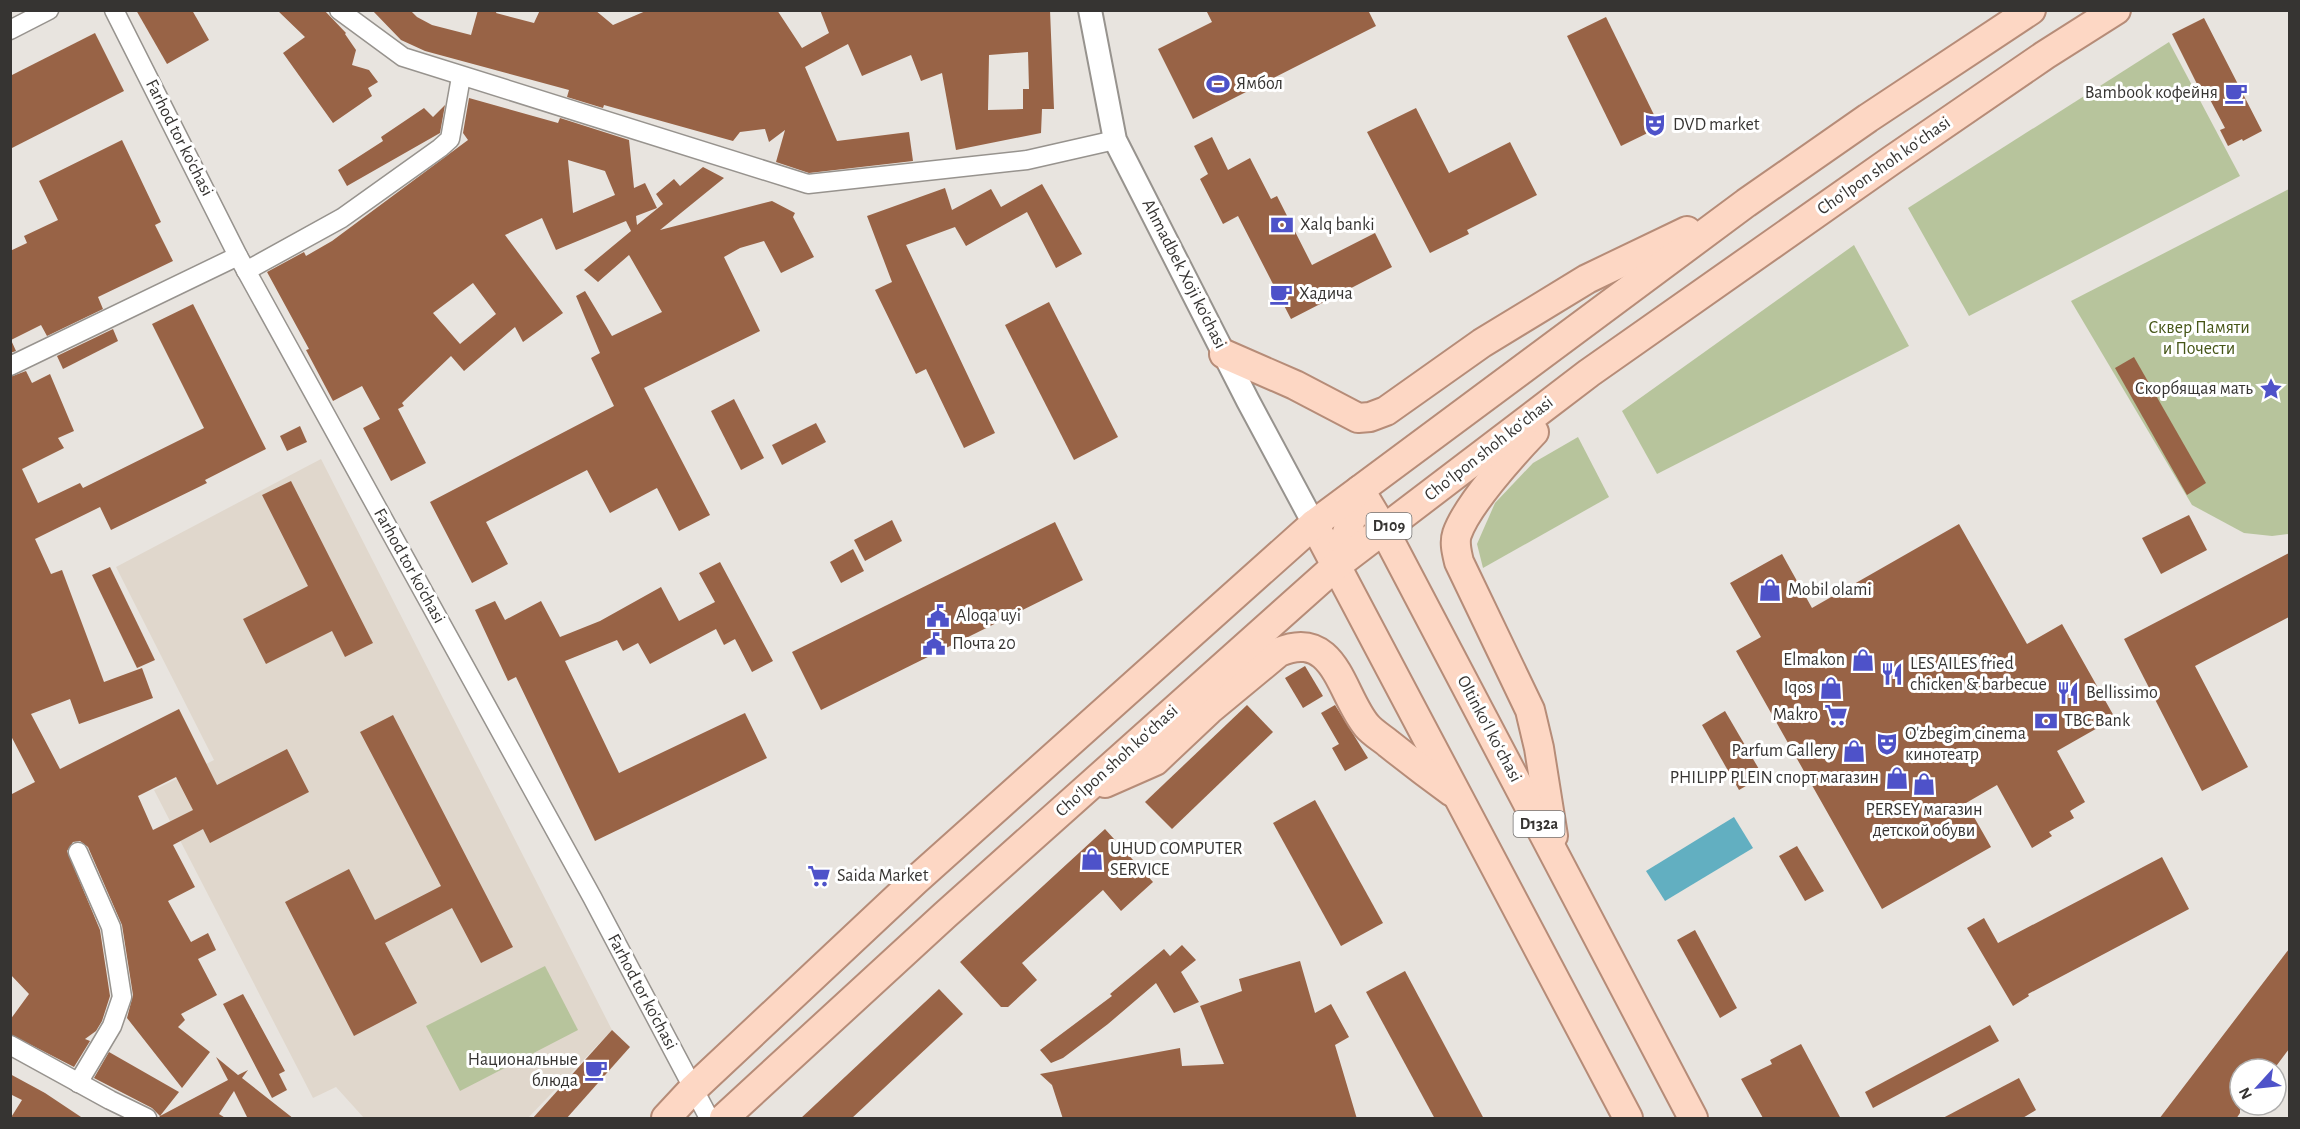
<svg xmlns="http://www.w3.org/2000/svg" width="2300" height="1129" font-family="'Alegreya Sans',sans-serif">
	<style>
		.built { fill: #e0d7cc }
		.green { fill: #b7c49c }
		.water { fill: #62afc1 }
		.building { fill: #986346; fill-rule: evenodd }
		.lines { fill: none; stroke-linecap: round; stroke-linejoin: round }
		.minor-casing { stroke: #97938e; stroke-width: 21 }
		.tertiary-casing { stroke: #97938e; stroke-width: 26 }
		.primary-casing { stroke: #b68c78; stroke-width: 32 }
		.minor { stroke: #fff; stroke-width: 18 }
		.tertiary { stroke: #fff; stroke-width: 22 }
		.primary { stroke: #fdd7c4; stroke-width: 28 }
		.labels { text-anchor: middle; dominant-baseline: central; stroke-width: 6; stroke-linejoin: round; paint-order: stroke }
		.shield { fill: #fff; stroke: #727170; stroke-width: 1.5 }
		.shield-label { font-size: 16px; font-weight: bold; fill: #363432 }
		.poi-label { font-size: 18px; fill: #363432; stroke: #fff; text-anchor: start }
		.street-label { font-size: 18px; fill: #363432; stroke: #fff }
		.park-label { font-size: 18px; fill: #455517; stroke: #fff }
	</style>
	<rect width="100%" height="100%" fill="#e8e4df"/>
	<path class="built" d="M321,459L612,1030L528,1118H364L336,1087L313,1098L154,790L214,760L116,567Z"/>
	<g class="green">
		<path d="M2169,42L2240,176L1969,316L1908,208Z"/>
		<path d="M2289,189V534L2272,536L2244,533L2192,505L2071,301Z"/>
		<path d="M1854,245L1909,346L1657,474L1622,411Z"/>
		<path d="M1578,437L1609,497L1483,568L1477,544L1495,503L1533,463Z"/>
		<path d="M545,966L578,1030L460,1091L426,1026Z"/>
	</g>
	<path class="water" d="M1734,817L1753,848L1665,901L1646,871Z"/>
	<g class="building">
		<path d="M136,10H192L209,40L167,64Z"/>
		<path d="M277,10H324L346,33L345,34L356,50L352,65L369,70L378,82L368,88L372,96L333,123L283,53L305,37Z"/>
		<path d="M372,10H410L417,17L432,25L471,35L478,10H497L496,13L534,23L540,10H595L613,25L648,10H777L802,48L829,33L820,10H1050L1054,109H1042L1041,133L956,150L942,73L921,81L911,55L862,76L848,44L805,67L837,141L909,132L913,161L809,173L776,162L785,130L769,142L765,129L740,132L733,141L604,105L603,108L567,97L569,90L425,51L401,40ZM1028,52L1029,89H1023V109L988,110L989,55Z"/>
		<path d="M1206,10H1368L1376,26L1193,119L1158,49L1212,22Z"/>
		<path d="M1606,17L1660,127L1621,146L1567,36Z"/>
		<path d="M2204,18L2262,131L2243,141L2242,139L2228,146L2220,130L2225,128L2206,92L2202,94L2172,34Z"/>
		<path d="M95,33L124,91L10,149V76Z"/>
		<path d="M469,98L558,123L560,118L629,140L634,188L645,183L657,208L636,216L637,225L663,204L656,194L674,179L680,186L703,167L724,178L660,230L772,201L795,213L793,217L814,257L781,273L764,241L740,248L724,257L760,331L644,388L710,515L679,531L657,488L610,513L587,470L486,522L508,564L472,583L430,502L614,406L591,358L600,353L576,296L585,291L612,336L662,312L629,255L598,282L584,270L631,231L626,221L556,250L542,218L505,235L563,313L523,342L515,327L464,371L451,356L402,403L404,406L398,409L426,463L391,481L363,428L380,419L362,386L333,401L306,350L309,349L267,272L304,252L306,256L332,241L468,140L463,133ZM568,160L605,171L615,195L573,213ZM473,283L496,314L460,344L433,313Z"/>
		<path d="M445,105L440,133L347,186L338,170L383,141L381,137L424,108L433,117Z"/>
		<path d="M1416,108L1449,173L1510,142L1537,195L1467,230L1469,234L1430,253L1367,132Z"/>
		<path d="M1212,137L1228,170L1250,158L1271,199L1277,196L1312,265L1375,233L1392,267L1291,319L1238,216L1223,224L1200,179L1208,174L1194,146Z"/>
		<path d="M122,140L161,222L155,225L173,261L98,297L103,309L47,336L41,325L11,340L16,351L10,353V251L27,243L24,236L58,220L39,181Z"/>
		<path d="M1042,184L1082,254L1056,268L1027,212L966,246L955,227L906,245L995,433L964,448L926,369L916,374L875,290L892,282L867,216L945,188L952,210L991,189L1001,207Z"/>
		<path d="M1049,302L1118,437L1074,460L1005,325Z"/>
		<path d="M193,304L266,449L205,480L207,483L111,530L100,507L35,539L51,574L62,570L104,682L142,668L153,698L79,724L70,699L31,714L60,769L179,709L217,785L287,749L309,792L210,843L203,829L173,845L195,887L168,901L191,942L208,933L216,950L198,959L217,995L181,1014L185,1020L178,1027L210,1052L182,1088L127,1018L133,995L122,925L88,847L80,841L73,842L67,851L100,930L110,996L102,1021L96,1031L85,1039L90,1041L74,1067L10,1034V1020L29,994L10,974V795L35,782L10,734V377L26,371L32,383L50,374L74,431L58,438L64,448L22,469L38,503L80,483L83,488L204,428L152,324ZM176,777L193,810L153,830L138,796Z"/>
		<path d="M113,329L118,341L63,369L57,356Z"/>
		<path d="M2134,357L2206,483L2187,495L2115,368Z"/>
		<path d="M734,399L764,458L741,470L711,411Z"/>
		<path d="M816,423L826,442L782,465L772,445Z"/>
		<path d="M300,426L307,442L287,451L280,436Z"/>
		<path d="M291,481L373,643L345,657L332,631L266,664L243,619L308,586L262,495Z"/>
		<path d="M2189,515L2207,550L2161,574L2142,538Z"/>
		<path d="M892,520L902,541L865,561L854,540Z"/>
		<path d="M1055,522L1083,580L821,710L792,652Z"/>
		<path d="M1959,524L2027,644L2062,624L2115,718L2057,751L2085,802L2070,811L2074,818L2049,832L2052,836L2032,848L1997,785L1966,803L1991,847L1882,909L1736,651L1761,637L1730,583L1782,554L1812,608Z"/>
		<path d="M853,549L864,571L841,583L830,562Z"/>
		<path d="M2289,553V617L2195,666L2248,767L2202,791L2124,639Z"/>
		<path d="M720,562L773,661L752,672L735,639L724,645L716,629L650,664L638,643L623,651L617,640L565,661L619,773L745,713L767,758L595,841L516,677L508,681L475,610L495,601L505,620L541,601L560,637L600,621L661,587L679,621L715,602L699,573Z"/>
		<path d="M110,567L155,660L137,668L92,575Z"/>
		<path d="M1305,666L1323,696L1303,708L1285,678Z"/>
		<path d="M1247,705L1273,732L1172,829L1145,802Z"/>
		<path d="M1335,705L1368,758L1345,771L1332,748L1339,744L1321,713Z"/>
		<path d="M1725,711L1763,776L1739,790L1702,725Z"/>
		<path d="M393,715L513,947L481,963L452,908L385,943L417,1003L354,1036L285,902L349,869L375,920L441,886L360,732Z"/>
		<path d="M1315,800L1383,923L1341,946L1273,823Z"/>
		<path d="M1105,829L1153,882L1121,911L1103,890L1022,963L1037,980L1008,1007H1001L960,962Z"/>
		<path d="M1797,846L1824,891L1805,901L1779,856Z"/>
		<path d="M2162,857L2189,909L2028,994L2029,996L2013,1006L1967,928L1984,918L1998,943Z"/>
		<path d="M1695,930L1737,1008L1720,1018L1677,940Z"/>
		<path d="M1182,945L1196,960L1181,972L1199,1002L1174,1013L1156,983L1108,1024L1063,1058L1051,1063L1040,1050L1112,996L1110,994L1164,949L1170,956Z"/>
		<path d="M2289,949V1049L2274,1069H2240V1113L2236,1119H2159Z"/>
		<path d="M1300,961L1315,1013L1331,1004L1349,1037L1335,1045L1357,1119H1063L1052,1085L1040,1074L1180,1048L1182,1066L1224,1064L1200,1006L1242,991L1239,979Z"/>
		<path d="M1405,971L1484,1119H1435L1366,992Z"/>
		<path d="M939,989L963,1014L851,1119H800Z"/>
		<path d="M243,994L285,1071L279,1074L287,1090L272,1098L223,1004Z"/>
		<path d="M1990,1025L1999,1041L1873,1108L1865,1092Z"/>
		<path d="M612,1030L630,1047L566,1119H532Z"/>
		<path d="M1801,1044L1841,1119L1763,1118L1741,1079L1772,1064L1770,1060Z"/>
		<path d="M109,1052L179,1092L160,1116L228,1080L216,1057L238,1075L248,1070L242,1078L294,1119H248L234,1091L219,1114L227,1119H158L160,1116L152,1108L94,1078Z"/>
		<path d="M10,1074L45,1093L84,1119H10L22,1100L10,1094Z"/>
		<path d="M2019,1078L2036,1110L2021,1119H1941Z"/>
	</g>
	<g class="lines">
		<g class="minor-casing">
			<g id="minor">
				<path d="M114,10L238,256L592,897L709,1118"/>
				<path d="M339,10L403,57L808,184L1027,160L1115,140"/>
				<path d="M10,30L49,10"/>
				<path d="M246,271L342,218L440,148L450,139L461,77"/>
				<path d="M10,366L238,256"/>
				<path d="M78,852L111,927L122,997L112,1026L78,1083"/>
				<path d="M10,1045L110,1100L147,1118"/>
			</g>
		</g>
		<g class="tertiary-casing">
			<path id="tertiary" d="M1090,10L1115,140L1248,401L1314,524"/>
		</g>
		<g class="primary-casing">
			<g id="primary">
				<path d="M1224,354L1295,385L1358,418L1370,417L1386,411L1482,343L1587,279L1687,231"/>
				<path d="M1534,432C1512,455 1467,505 1457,534C1454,543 1457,553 1459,562L1530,710L1539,748L1553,836"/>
				<path d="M1360,490L1384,530L1693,1118"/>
				<path d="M1314,524L1628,1118"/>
				<path d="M1337,565L1360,490"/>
				<path d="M1105,783L1155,761L1209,710L1279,652C1336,628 1341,696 1367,726C1373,733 1382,738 1389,744C1409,760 1430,776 1452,792"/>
				<path d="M666,1118L693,1089L916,880L1314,524L1746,203L1868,118L2031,10"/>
				<path d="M724,1118L945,915L1337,565L1589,373L1892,160L2045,55L2116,10"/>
			</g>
		</g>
		<use href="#minor" class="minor"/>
		<use href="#tertiary" class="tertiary"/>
		<use href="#primary" class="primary"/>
	</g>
	<defs>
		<g id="stadium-bare" transform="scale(1.8)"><path d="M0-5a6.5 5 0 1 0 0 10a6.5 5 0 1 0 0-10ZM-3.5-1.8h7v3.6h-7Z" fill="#4e52c9" stroke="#fff" stroke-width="2.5" paint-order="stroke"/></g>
		<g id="cafe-bare" transform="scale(1.8)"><path d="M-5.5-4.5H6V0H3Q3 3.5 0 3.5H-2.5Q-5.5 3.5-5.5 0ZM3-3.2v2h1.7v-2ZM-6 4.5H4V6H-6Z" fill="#4e52c9" stroke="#fff" stroke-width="2.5" paint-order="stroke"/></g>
		<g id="theatre-bare" transform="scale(1.8)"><path d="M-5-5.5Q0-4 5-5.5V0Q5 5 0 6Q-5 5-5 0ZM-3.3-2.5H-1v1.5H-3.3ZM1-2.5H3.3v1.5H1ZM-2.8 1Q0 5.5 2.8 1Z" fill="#4e52c9" stroke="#fff" stroke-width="2.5" paint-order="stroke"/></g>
		<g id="bank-bare" transform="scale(1.8)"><path d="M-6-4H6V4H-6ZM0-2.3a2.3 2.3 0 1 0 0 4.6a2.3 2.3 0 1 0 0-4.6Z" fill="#4e52c9" stroke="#fff" stroke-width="2.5" paint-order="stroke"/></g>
		<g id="sight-bare" transform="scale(1.8)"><path d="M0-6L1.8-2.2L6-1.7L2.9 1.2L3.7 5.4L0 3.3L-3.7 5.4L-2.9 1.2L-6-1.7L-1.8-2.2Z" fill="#4e52c9" stroke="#fff" stroke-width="2.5" paint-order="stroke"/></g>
		<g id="shop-bare" transform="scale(1.8)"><path d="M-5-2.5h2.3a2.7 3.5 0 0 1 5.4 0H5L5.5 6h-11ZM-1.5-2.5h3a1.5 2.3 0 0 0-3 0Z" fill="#4e52c9" stroke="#fff" stroke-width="2.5" paint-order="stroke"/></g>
		<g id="civic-bare" transform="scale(1.8)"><path d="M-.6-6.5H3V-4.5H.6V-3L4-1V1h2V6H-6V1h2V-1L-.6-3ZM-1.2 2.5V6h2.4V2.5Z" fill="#4e52c9" stroke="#fff" stroke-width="2.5" paint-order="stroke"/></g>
		<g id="restaurant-bare" transform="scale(1.8)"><path d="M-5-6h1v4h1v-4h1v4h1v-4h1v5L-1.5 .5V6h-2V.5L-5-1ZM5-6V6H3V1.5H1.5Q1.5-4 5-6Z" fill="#4e52c9" stroke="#fff" stroke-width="2.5" paint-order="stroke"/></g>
		<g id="supermarket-bare" transform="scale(1.8)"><path d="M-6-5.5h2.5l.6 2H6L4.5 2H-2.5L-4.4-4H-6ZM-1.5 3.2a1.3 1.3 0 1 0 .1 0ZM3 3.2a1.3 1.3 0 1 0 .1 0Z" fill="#4e52c9" stroke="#fff" stroke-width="2.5" paint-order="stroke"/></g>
	</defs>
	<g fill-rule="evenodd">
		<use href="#stadium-bare" x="1218" y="84"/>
		<use href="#cafe-bare" x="2236" y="93"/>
		<use href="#theatre-bare" x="1655" y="125"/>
		<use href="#bank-bare" x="1282" y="225"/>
		<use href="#cafe-bare" x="1281" y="294"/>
		<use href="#sight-bare" x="2271" y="389"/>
		<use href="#shop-bare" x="1770" y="590"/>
		<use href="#civic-bare" x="938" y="616"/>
		<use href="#civic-bare" x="934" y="644"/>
		<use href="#shop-bare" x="1863" y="660"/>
		<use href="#restaurant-bare" x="1892" y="674"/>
		<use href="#shop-bare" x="1831" y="688"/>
		<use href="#restaurant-bare" x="2068" y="693"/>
		<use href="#supermarket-bare" x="1836" y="715"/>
		<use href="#bank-bare" x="2046" y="721"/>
		<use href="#theatre-bare" x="1887" y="744"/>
		<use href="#shop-bare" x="1854" y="751"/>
		<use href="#shop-bare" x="1897" y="778"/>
		<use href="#shop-bare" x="1924" y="784"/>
		<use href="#shop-bare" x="1092" y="859"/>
		<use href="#supermarket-bare" x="819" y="876"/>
		<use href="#cafe-bare" x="596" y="1070"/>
	</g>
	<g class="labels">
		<g class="shield">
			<rect x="1366.5" y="513" width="45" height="26" rx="4.5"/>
			<rect x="1513.5" y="811" width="51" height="26" rx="4.5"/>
		</g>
		<g class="shield-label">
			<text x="1389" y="526">D109</text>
			<text x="1539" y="824">D132a</text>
		</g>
		<g class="poi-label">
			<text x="1236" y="84">Ямбол</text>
			<text x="2218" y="93" text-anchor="end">Bambook кофейня</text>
			<text x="1673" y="125">DVD market</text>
			<text x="1300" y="225">Xalq banki</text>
			<text x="1299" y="294">Хадича</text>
			<text x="2253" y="389" text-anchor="end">Скорбящая мать</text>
			<text x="1788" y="590">Mobil olami</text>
			<text x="956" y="616">Aloqa uyi</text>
			<text x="952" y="644">Почта 20</text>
			<text x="1845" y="660" text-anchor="end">Elmakon</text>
			<text x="1910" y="664">LES AILES fried<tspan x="1910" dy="21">chicken &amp; barbecue</tspan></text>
			<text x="1813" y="688" text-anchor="end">Iqos</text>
			<text x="2086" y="693">Bellissimo</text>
			<text x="1818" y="715" text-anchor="end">Makro</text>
			<text x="2064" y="721">TBC Bank</text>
			<text x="1905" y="734">O'zbegim cinema<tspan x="1905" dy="21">кинотеатр</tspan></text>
			<text x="1836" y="751" text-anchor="end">Parfum Gallery</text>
			<text x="1879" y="778" text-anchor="end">PHILIPP PLEIN спорт магазин</text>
			<text x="1924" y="810" text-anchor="middle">PERSEY магазин<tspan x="1924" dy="21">детской обуви</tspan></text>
			<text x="1110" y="849">UHUD COMPUTER<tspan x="1110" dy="21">SERVICE</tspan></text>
			<text x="837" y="876">Saida Market</text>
			<text x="578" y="1060" text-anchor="end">Национальные<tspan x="578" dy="21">блюда</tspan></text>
		</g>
		<g class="street-label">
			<text transform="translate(179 138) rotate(63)">Farhod tor ko'chasi</text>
			<text transform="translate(1884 166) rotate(-35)">Choʻlpon shoh koʻchasi</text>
			<text transform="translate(1184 274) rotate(63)">Ahmadbek Xoji ko'chasi</text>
			<text transform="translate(1489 449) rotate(-38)">Choʻlpon shoh koʻchasi</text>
			<text transform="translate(409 566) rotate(61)">Farhod tor ko'chasi</text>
			<text transform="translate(1489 729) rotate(62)">Oltinkoʻl koʻchasi</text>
			<text transform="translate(1117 761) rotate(-42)">Choʻlpon shoh koʻchasi</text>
			<text transform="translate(642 992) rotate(62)">Farhod tor ko'chasi</text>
		</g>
		<g class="park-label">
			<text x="2199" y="328">Сквер Памяти<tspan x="2199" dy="21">и Почести</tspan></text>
		</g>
	</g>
	<rect width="2300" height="1129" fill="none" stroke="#363432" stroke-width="24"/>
	<g transform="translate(2258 1087) rotate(243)"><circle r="28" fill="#ffffff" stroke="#afaead" stroke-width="1.5"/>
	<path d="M0-4.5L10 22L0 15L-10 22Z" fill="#4e52c9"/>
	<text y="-9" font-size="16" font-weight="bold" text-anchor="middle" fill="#363432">N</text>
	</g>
</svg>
